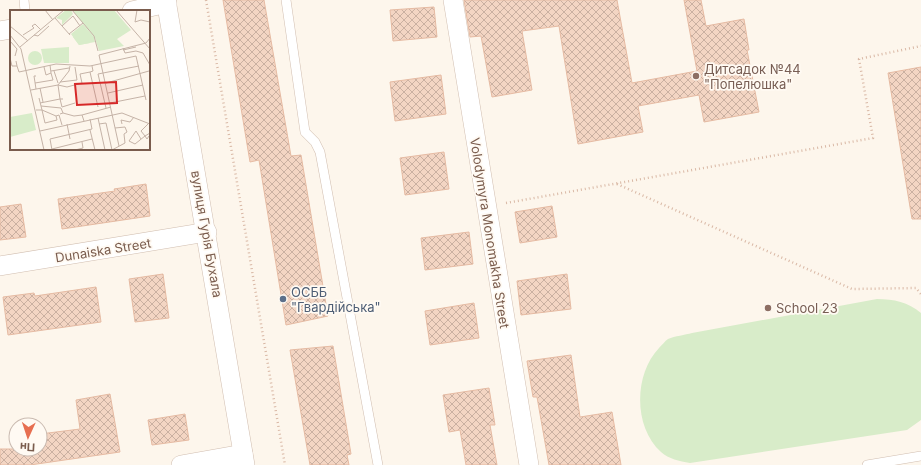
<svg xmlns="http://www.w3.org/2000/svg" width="921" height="465" font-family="Inter,sans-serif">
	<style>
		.park { fill: #d8ecc9 }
		.building { fill: url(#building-cross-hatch); stroke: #e6bba3 }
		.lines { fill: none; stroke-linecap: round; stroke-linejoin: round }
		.lane-casing { stroke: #d1beb0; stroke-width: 10 }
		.street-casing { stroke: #d1beb0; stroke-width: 20 }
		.path { stroke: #d9b8a5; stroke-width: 2.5; stroke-dasharray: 1 3; stroke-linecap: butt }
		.lane { stroke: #fff; stroke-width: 9 }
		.street { stroke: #fff; stroke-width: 19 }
		.education-dot { fill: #8d6e63; stroke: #fffaf3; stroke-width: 1.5 }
		.service-dot { fill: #5c6f8a; stroke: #fffaf3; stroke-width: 1.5 }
		.labels { text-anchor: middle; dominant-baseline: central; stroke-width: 3.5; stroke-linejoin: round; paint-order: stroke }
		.education-label { font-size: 13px; fill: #785e54; stroke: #fffaf3; text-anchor: start }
		.street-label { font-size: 13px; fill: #7a5c4d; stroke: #fffaf3 }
		.service-label { font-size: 13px; fill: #4e5e75; stroke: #fffaf3; text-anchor: start }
		.inset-road { fill: none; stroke: #c5b3a7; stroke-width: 1 }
		.view { fill: #d62828; fill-opacity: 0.15; stroke: #d62828; stroke-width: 2 }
		.inset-edge { fill: none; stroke: #7a5c4d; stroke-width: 2 }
	</style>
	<defs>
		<pattern id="building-cross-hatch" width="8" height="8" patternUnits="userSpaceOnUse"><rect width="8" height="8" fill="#f3d5c3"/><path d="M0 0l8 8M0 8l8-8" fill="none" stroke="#cab0a1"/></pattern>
	</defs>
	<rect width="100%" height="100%" fill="#fdf6ec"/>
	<path class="park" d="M877,299C894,299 908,302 921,313V420L907,430L690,463C679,461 669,459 661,452C633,427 634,374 659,348C662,345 665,341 668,339C675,336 685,335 692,333Z"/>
	<g class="building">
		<path d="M223,0H264L291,156L301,155L328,316L286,325L259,160L250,162Z"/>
		<path d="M464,0H617L632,83L697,71L684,0H701L706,26L744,19L749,50H747L759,112L704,122L699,95L638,106L643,132L578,144L559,26L522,31L532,90L492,97L481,36L470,37Z"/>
		<path d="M434,7L437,37L393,41L390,10Z"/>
		<path d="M921,67V219H912L888,73Z"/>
		<path d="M441,75L446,114L395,121L390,82Z"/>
		<path d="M444,152L449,189L405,195L400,158Z"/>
		<path d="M146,184L150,216L62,229L58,199L115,191L114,189Z"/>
		<path d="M21,204L26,237L0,240V207Z"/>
		<path d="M552,206L557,237L520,243L515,212Z"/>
		<path d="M469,232L473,264L425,270L421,238Z"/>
		<path d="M163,274L169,318L135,322L129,279Z"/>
		<path d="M567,274L571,309L521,315L517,281Z"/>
		<path d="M96,287L101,322L8,335L3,297L34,293L35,296Z"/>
		<path d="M474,303L479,338L430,345L425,311Z"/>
		<path d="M333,346L351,454L347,455L349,465H310L290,350Z"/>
		<path d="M571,355L580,417L612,412L621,465H549L537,397H533L527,361Z"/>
		<path d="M489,388L495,425H490L497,465H466L460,430L449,432L443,395Z"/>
		<path d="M110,394L120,452L30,465H0V449H40V434L80,429L76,400Z"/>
		<path d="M185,414L189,440L152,445L148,420Z"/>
	</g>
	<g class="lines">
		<g class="lane-casing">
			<g id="lane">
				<path d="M24,0L25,11"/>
				<path d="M286,0L305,132L315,142L320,152L378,465"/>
				<path d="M867,465L921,456"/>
			</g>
		</g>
		<g class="street-casing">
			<g id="street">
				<path d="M166,0L245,465"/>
				<path d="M453,0L529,465"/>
				<path d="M132,11L167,3"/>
				<path d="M0,31L11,29"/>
				<path d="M0,266L207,232"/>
				<path d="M181,465L243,454"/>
			</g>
		</g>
		<g class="path">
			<path d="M206,0L285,465"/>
			<path d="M617,184L852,289L916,288L921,294"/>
			<path d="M506,203L873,138L859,59L921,46"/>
		</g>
		<use href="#lane" class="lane"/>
		<use href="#street" class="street"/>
	</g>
	<g class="education-dot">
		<circle cx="696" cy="76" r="4"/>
		<circle cx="768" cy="308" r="4"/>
	</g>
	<circle class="service-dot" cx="283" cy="299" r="4"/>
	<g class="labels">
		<g class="education-label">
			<text x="704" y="69">Дитсадок №44<tspan x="704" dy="15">"Попелюшка"</tspan></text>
			<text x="776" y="308">School 23</text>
		</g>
		<g class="street-label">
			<text transform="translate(490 233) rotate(81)">Volodymyra Monomakha Street</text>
			<text transform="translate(207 234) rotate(80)">вулиця Гурія Бухала</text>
			<text transform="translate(103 250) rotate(-9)">Dunaiska Street</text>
		</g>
		<g class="service-label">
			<text x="291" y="292">ОСББ<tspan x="291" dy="15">"Гвардійська"</tspan></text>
		</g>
	</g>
	<g transform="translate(10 10)">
		<rect width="140" height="140" fill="#fdf6ec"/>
		<path d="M56,0H61L63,4L52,15V10L46,8ZM73,14L84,27L85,32L69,35L61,24ZM22,103L26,120L0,127V107Z" fill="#d8ecc9"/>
		<path d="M69,23L77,27L80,33L69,35L63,27Z" fill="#d8ecc9"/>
		<path d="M62,0H104L121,20L107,29L114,36L89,41L85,28ZM59,37V53H34L31,39ZM18 48a7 7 0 1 1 14 0a7 7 0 1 1-14 0Z" fill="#d8ecc9"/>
		<path class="inset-road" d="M35,0L43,10M62,0L84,26L88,41M106,0L140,39M127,0L125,12L131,10L140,12M45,8L60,25M0,16L18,31M52,16L63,6L70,16M59,24L73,13M0,25L11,39L34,140M13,25L24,18L22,16L25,14L31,20M24,25L28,26L39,16M0,31L7,39L5,46M10,37L54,0M113,38L115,43L126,41L133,43L140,55M113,40L126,37M0,48L2,56H7L6,51M7,56L9,62L46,54L80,56L126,46L136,90M82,56L83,61L80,62L88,97M34,57L36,65L41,63L40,55M41,61L59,58M44,61L48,73M50,72L67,70L65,57M25,73L43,70L41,63M96,73L139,61M30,78L33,92M26,79L24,66H26M21,80L48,75L59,61L60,56M98,83L133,75M53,89H50L52,97L65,93M30,93L50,89L48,75L57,77L72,73L70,64L80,62M100,93L135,86M31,96L51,98L53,103L50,104M96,98L88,64L129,56M26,100H32L29,88M53,103L64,106L72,105M46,106L47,110L35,113L32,100L46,106L49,105L52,115M88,108L95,140M74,111L72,105L101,97M139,113L131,121L135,126L140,123M57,114L60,129M89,114L96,113L102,140M112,114L111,110L120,112L124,107M80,120L85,140M30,121L112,103L140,114M131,129L126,121L119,131L125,134L135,126L137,129L139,126M109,136L89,45L136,33L140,28M42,139L82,129M42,140L40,129L82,119L80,109M65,140L73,138L72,132M102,140L115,133L114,124L117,122L115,117L105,118"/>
		<path class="view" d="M106,72L107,93L67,95L65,74Z"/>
		<rect width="140" height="140" class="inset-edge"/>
	</g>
	<g transform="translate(28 437) rotate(183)"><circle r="19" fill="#fffaf3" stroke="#cabbb1"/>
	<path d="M0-3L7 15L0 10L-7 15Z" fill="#e76f51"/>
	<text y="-6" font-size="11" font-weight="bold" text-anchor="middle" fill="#7a5c4d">Пн</text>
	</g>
</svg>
